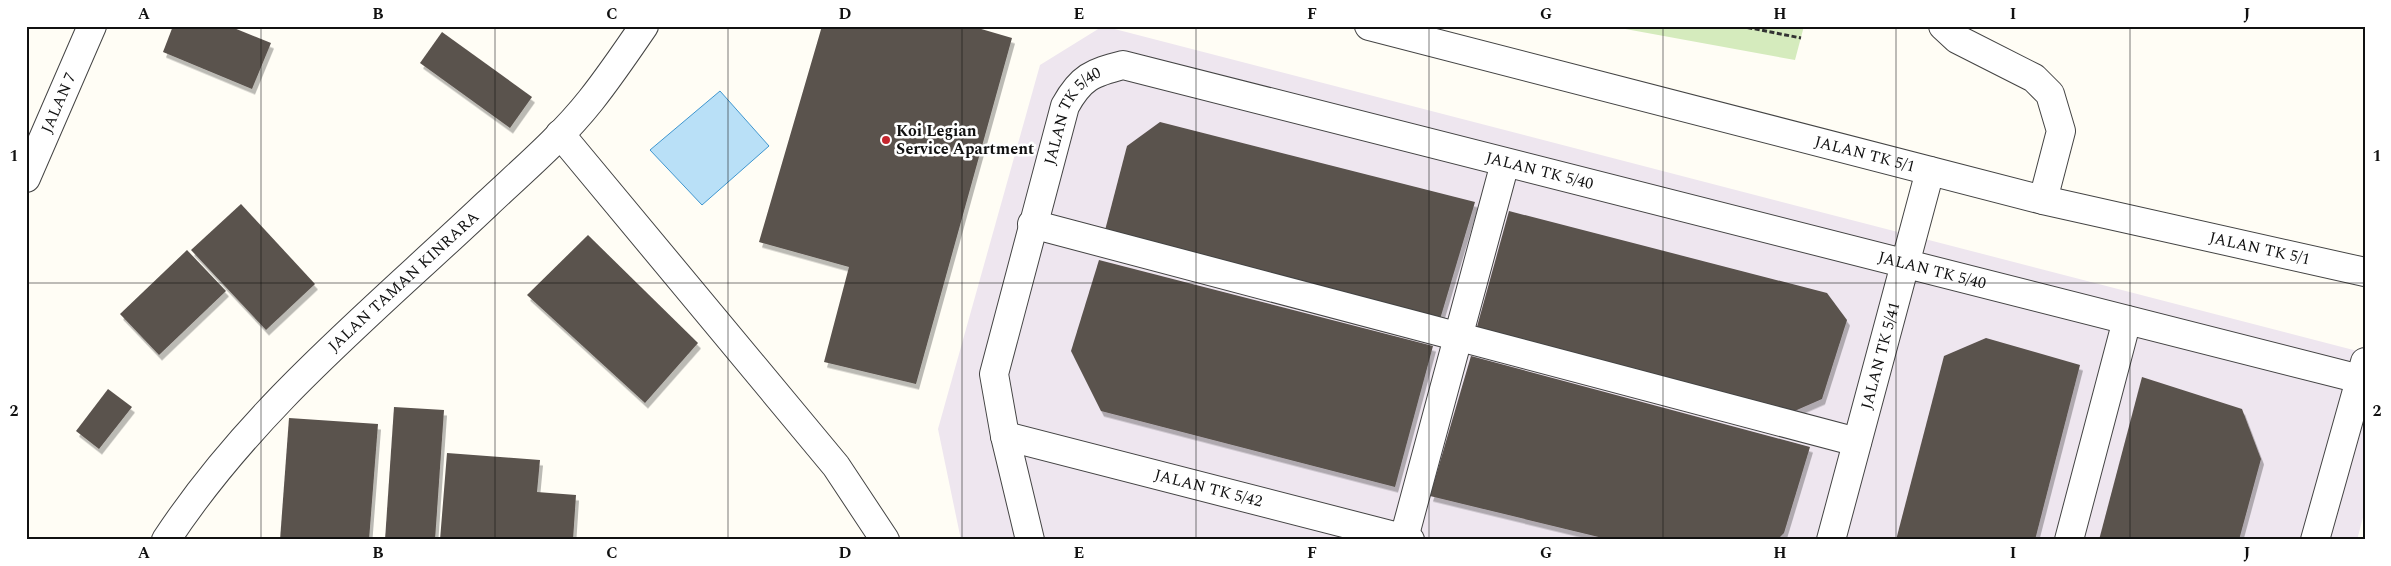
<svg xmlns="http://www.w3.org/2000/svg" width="2391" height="566" font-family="Spectral,serif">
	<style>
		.industrial { fill: #eee6ef }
		.green { fill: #d5ebbd }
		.water { fill: #b9e0f7; stroke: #3f96cf }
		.building { fill: #5a524d; filter: url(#shadow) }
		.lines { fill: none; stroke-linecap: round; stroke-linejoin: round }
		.minor-casing { stroke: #444; stroke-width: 30 }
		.path { stroke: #333; stroke-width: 3; stroke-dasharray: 5 2.5; stroke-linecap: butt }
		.minor { stroke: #fff; stroke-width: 28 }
		.grid { fill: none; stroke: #111; stroke-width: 1; stroke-opacity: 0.55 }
		.poi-dot { fill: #c4262e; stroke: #fff; stroke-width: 2 }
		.labels { text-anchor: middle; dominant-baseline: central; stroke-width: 5; stroke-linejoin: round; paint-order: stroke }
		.street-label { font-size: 16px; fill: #111; stroke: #fff }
		.poi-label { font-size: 16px; font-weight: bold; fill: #111; stroke: #fff; text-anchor: start }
		.neatline { fill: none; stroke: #111; stroke-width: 2 }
		.grid-label { font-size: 16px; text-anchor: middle; font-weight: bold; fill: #111 }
	</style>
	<defs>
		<filter id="shadow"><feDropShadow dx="3" dy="5.5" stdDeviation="0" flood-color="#0004"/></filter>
	</defs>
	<rect width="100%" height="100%" fill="#fffdf5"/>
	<path class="industrial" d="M1103,26L2365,353V510L2357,540H961L938,429L1040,65Z"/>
	<path class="green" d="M1609,26H1804L1795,60Z"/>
	<path class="water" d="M720,91L769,146L702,205L650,150Z"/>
	<g class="building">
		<path d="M173,26H229L271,43L252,89L163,52Z"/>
		<path d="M822,26H971L1012,38L916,384L824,362L849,267L759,242Z"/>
		<path d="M442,32L532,97L510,128L420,63Z"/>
		<path d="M1160,122L1475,202L1438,326L1103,238L1127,146Z"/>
		<path d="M241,204L315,284L266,330L191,250Z"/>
		<path d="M1509,211L1827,293L1847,320L1822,399L1790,413L1475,334Z"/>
		<path d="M588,235L698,343L645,403L527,295Z"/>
		<path d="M187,250L226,291L159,355L120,314Z"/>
		<path d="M1099,260L1433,346L1395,487L1101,411L1071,351Z"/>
		<path d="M1986,338L2080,365L2035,540H1896L1944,356Z"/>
		<path d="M1471,356L1810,447L1784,533L1777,540H1611L1430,496Z"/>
		<path d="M2142,377L2242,409L2261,459L2239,540H2099Z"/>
		<path d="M108,389L132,407L99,449L76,431Z"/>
		<path d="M394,407L444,410L435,540H385Z"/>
		<path d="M289,418L378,424L369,540H280Z"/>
		<path d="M447,453L540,460L537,492L576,495L573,540H440Z"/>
	</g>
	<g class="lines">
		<g class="minor-casing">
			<g id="minor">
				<path id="s1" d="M1369,26L2043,200L2365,272"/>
				<path d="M1943,26L1957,39L2034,78L2050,94L2061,131L2043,200"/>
				<path d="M560,134L836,466L885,540"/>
				<path id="s2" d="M26,178L92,26"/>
				<path d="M1032,224L1857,442"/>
				<path id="s3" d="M1005,436L1410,540"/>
				<path d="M1404,538L1505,163"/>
				<path id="s4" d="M166,540C252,409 374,311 487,204C522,171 561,138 591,100C610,76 627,51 644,26"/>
				<path id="s5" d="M1030,540L1005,436L994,374L1065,106C1081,77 1092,73 1123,65L2360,379"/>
				<path id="s6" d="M1831,540L1930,171"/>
				<path d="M2069,540L2127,320"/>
				<path d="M2315,540L2365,362"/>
			</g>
		</g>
		<path class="path" d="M1740,26L1801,38"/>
		<use href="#minor" class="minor"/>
	</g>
	<path class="grid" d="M261,26V540M495,26V540M728,26V540M962,26V540M1196,26V540M1429,26V540M1663,26V540M1896,26V540M2130,26V540M26,283H2365"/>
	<circle class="poi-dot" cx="886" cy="140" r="5"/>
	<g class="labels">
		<g class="street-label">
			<text stroke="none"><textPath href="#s2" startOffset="82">JALAN 7</textPath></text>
			<text stroke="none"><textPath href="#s5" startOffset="442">JALAN TK 5/40</textPath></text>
			<text stroke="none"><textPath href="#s1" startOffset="512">JALAN TK 5/1</textPath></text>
			<text stroke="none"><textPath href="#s5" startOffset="951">JALAN TK 5/40</textPath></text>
			<text stroke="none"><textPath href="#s1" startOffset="918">JALAN TK 5/1</textPath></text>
			<text stroke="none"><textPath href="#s5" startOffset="1356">JALAN TK 5/40</textPath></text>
			<text stroke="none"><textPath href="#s4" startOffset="352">JALAN TAMAN KINRARA</textPath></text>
			<text stroke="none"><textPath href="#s6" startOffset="191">JALAN TK 5/41</textPath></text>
			<text stroke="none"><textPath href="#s3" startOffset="210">JALAN TK 5/42</textPath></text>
		</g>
		<g class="poi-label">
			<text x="896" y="131">Koi Legian<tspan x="896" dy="18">Service Apartment</tspan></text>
		</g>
	</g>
	<rect width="2391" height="566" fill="none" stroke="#ffffff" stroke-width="55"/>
	<rect x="28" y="28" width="2336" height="510" class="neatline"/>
	<g class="grid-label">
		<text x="144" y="19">A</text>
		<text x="378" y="19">B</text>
		<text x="612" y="19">C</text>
		<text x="845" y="19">D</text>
		<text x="1079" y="19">E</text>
		<text x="1312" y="19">F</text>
		<text x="1546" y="19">G</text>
		<text x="1780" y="19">H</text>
		<text x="2013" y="19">I</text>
		<text x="2247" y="19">J</text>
		<text x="14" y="161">1</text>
		<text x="2377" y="161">1</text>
		<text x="14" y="416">2</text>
		<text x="2377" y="416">2</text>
		<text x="144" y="558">A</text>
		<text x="378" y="558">B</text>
		<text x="612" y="558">C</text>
		<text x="845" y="558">D</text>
		<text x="1079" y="558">E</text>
		<text x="1312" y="558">F</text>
		<text x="1546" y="558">G</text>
		<text x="1780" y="558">H</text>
		<text x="2013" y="558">I</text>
		<text x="2247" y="558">J</text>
	</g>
</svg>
